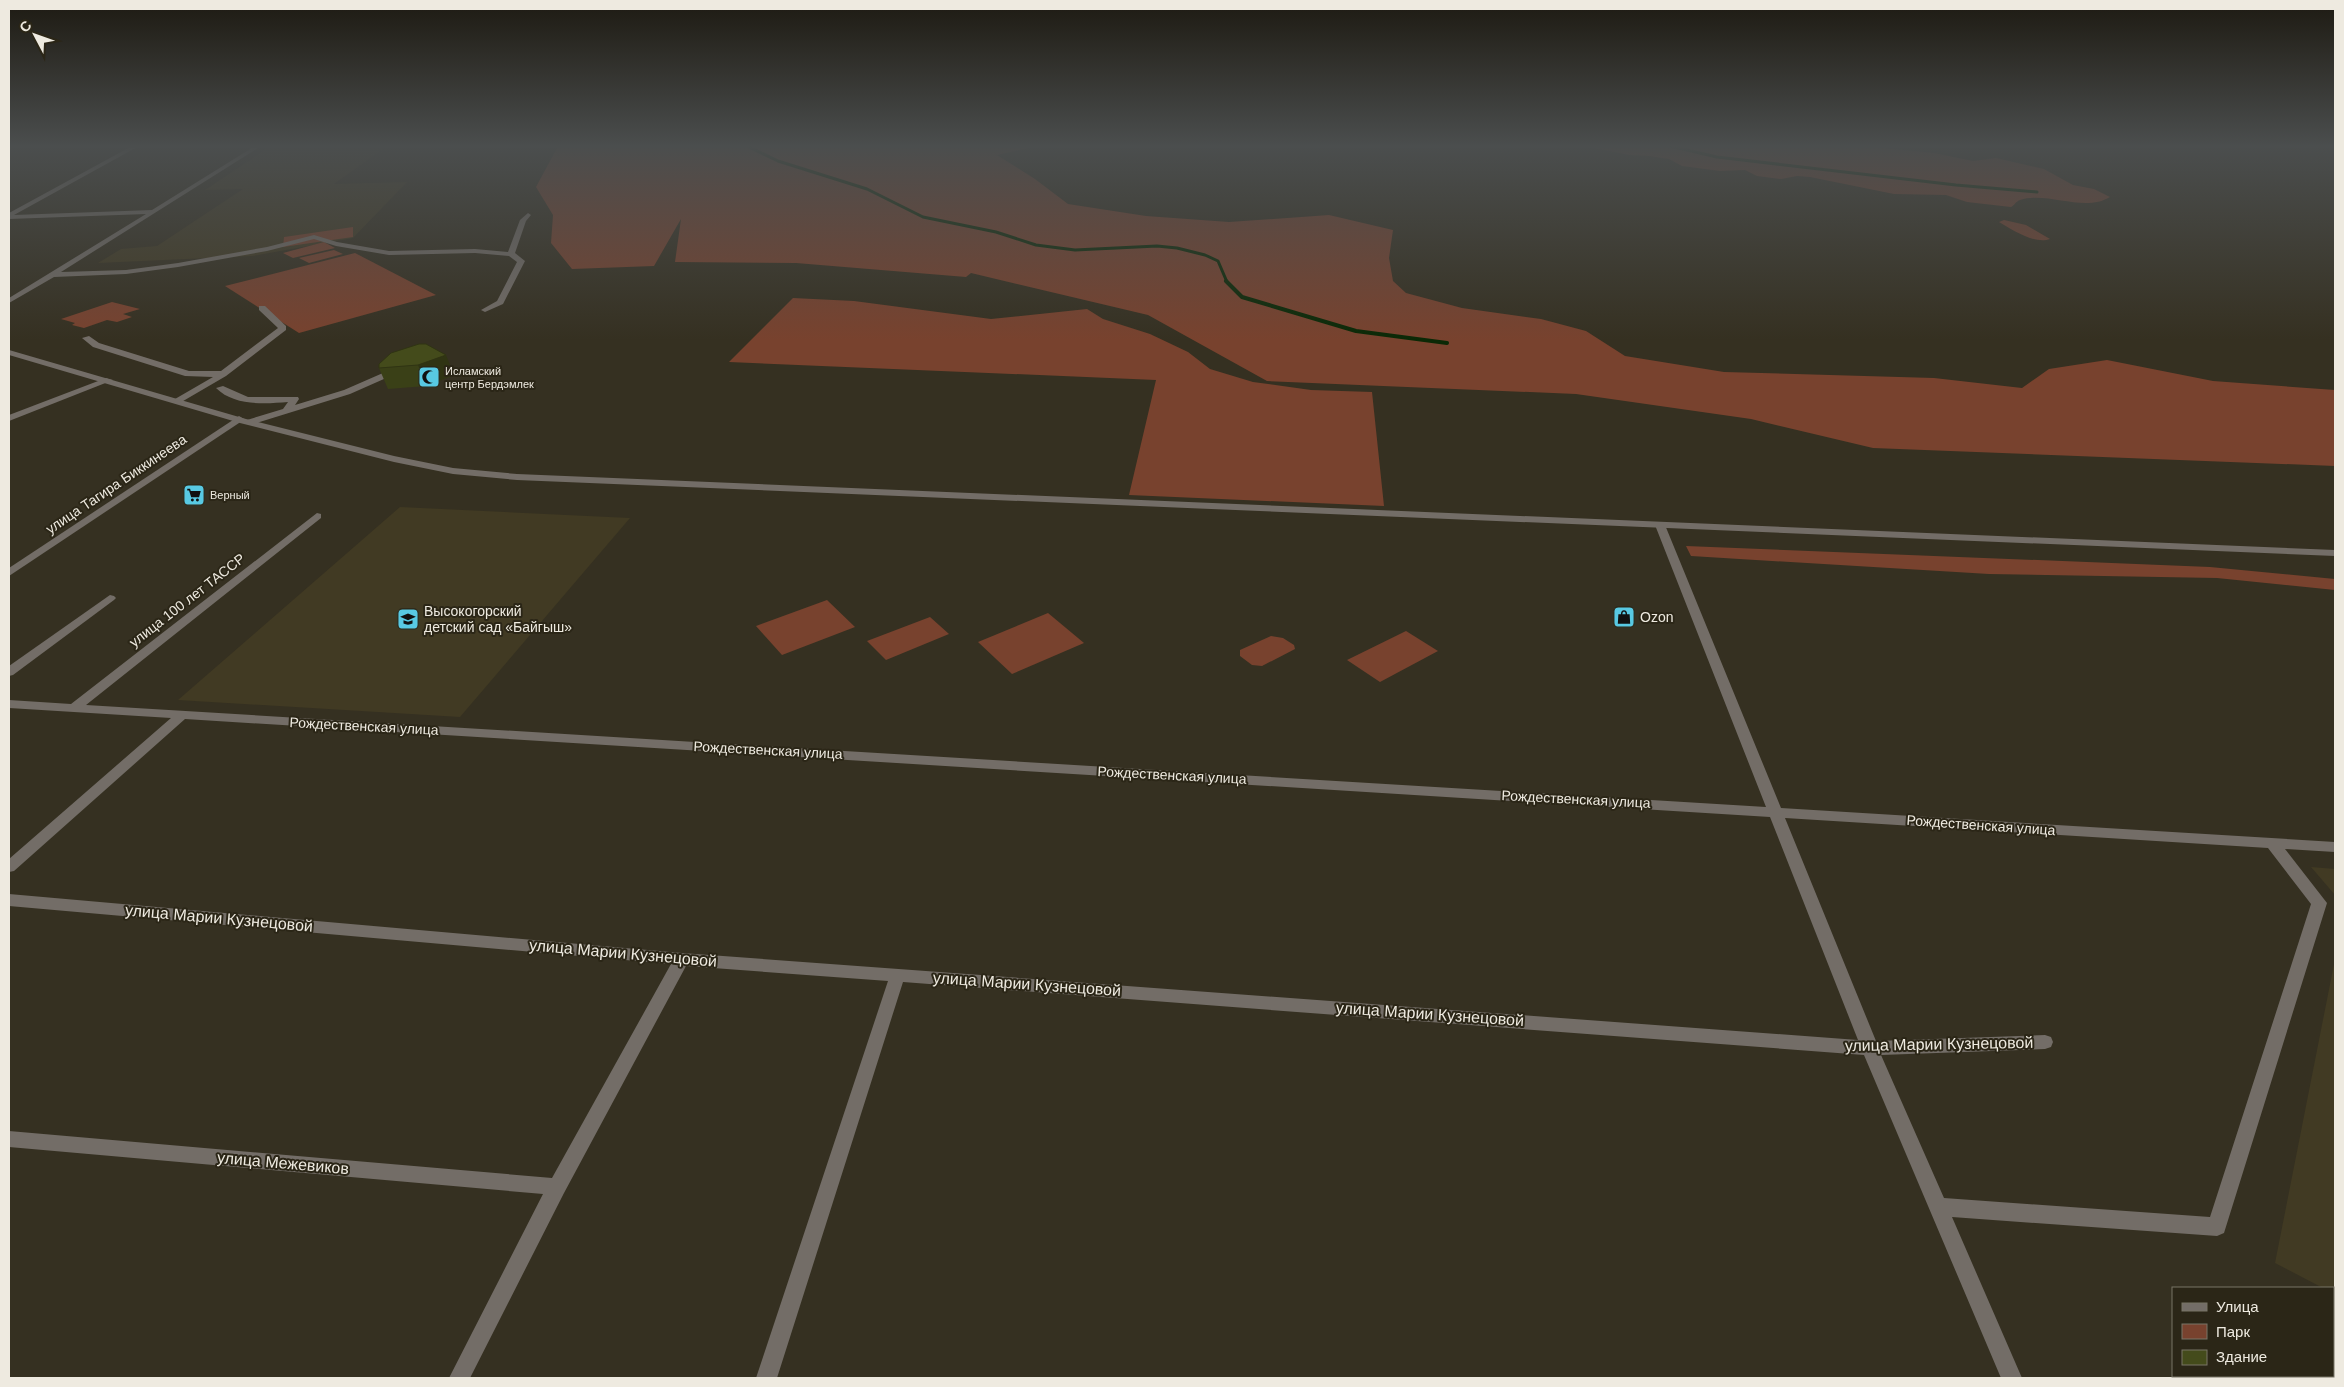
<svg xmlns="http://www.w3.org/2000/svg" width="2344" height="1387" font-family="Helvetica,sans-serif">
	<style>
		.built { fill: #413a23 }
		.green { fill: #78422e }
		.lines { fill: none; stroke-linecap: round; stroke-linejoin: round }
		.stream-far1 { stroke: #0b2906; stroke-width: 3 }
		.stream { stroke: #0b2906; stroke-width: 4 }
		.minor { fill: #736d67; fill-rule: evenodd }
		.tertiary { fill: #736d67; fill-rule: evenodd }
		.wall { fill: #3a4017 }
		.shaded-wall { fill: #303413 }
		.building { fill: #444b1b; stroke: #303413 }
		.labels { text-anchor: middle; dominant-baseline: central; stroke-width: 4; stroke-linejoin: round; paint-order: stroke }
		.far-poi-label { font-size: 11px; fill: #eeeae0; stroke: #2b2617; text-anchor: start }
		.street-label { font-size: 14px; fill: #eeeae0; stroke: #2b2617 }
		.poi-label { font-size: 14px; fill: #eeeae0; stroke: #2b2617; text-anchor: start }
		.near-street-label { font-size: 16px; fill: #eeeae0; stroke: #2b2617 }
	</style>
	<rect width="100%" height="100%" fill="#353021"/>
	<g class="built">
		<path d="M271,146H387L334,184L407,182L353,238L253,256L98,263L121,249L157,246L243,189L205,190Z"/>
		<path d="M400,507L630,518L460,717L178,700Z"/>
		<path d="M2311,867L2335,869V895Z"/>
		<path d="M2335,959V1295L2333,1294V1288H2323L2275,1263Z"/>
	</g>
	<g class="green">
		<path d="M564,146H1037L997,155L1035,179L1068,204L1146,216L1229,222L1329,215L1393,230L1389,258L1393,281L1406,293L1462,308L1541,319L1586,331L1625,356L1724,372L1934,378L2022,388L2049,369L2107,360L2213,381L2335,390V466L1873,448L1751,419L1576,394L1267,381L1148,315L971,273L966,277L796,263L675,262L681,219L654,266L572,269L551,243L553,215L536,187L557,148Z"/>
		<path d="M1584,146H1863L1934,153L1973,161L1996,158L2044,169L2073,185L2094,189L2110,197C2084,213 2048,191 2020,200C2015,202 2015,205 2011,207L1967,202L1946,195L1894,194L1810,177L1797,176L1781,179L1757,176L1745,170L1720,171L1682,166L1669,159L1649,156L1630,155Z"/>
		<path d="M2004,220L2026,225L2050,239C2035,245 2011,229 1999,222Z"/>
		<path d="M353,227V237L283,247L284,237Z"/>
		<path d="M324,242L335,248L293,258L283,253Z"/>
		<path d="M334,250L343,254L309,263L299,258Z"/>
		<path d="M355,253L436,295L299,333L225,286Z"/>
		<path d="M793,298L854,301L991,319L1087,309L1103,319L1150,334L1188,352L1210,369L1253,382L1311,390L1372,392L1384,506L1129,495L1156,380L729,362Z"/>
		<path d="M112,302L140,309L123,314L132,317L117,322L107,320L84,328L72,325L75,323L61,319Z"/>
		<path d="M1686,546L2210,567L2335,579V590L2217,578L1989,574L1691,556Z"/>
		<path d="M827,600L855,627L782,655L756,626Z"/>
		<path d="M1048,613L1084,643L1012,674L978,642Z"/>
		<path d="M930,617L949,634L886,660L867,641Z"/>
		<path d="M1406,631L1438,651L1380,682L1347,660Z"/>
		<path d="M1271,636L1283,638L1294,645L1295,649L1262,666L1252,665L1240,656V650Z"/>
	</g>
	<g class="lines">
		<g class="stream-far1">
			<path d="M747,146L778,161L867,189L923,217L996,232L1036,245L1075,250L1157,246L1177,248L1205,255L1218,261L1227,282"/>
			<path d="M1670,146L1717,157L1956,185L2037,192"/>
		</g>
		<path class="stream" d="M1226,281L1242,297L1356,331L1447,343"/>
		<g class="minor">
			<path d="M9,146H15L9,149Z"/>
			<path d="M132,146H139L14,215L152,210L255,146H261L61,272L126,270L178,263L267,247L314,235L337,242L389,251L475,249L508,252L520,220L528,213L531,215L526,221L515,253L525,261L503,304L485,312L481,310L497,301L517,262L509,256L475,253L389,255L336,246L314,239L267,251L178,267L126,274L54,277L9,303V298L146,214L9,219V213Z"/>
			<path d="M259,306H265L286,326V330L226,376L178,404L175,403V399L213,377L185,376L93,347L82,338L89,336L99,343L189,371H221L278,328L259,310Z"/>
			<path d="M399,366L403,369L402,371L350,394L250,425L245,422L247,420L283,409L288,402C264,404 234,406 216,388L223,386L248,397H298L299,399L295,405L344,390Z"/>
			<path d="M106,378L113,380L9,421V415Z"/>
			<path d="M239,416L244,419L242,421L9,576V568Z"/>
			<path d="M317,513L321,514V518L86,705L1766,807L1655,525L1660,522L1665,525L1781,808L2335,842V852L2285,849L2327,903L2224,1233L2217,1236L1952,1217L2022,1378H2001L1864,1055L903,982L777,1378H756L888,981L686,966L564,1193L470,1378H449L543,1194L9,1147V1131L552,1178L671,964L9,906V894L682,953L1858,1040L1770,817L185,719L14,871L9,872V859L171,718L9,708V700L71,704ZM1785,818L2268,848L2311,904L2210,1217L1944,1198L1881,1055L2045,1049L2051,1047L2053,1042L2051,1037L2045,1035L1876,1041Z"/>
			<path d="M110,595L114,596L116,598L114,600L13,675L9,676V666Z"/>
		</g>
		<path class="tertiary" d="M9,350L246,419L394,456L453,468L517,474L2335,550V556L517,480L453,474L394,462L240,423L9,355Z"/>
	</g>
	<path class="wall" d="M391,353L454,375L426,386L388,389L379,368Z"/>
	<path class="shaded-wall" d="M446,355L454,375L426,386L418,365Z"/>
	<path class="building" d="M419,344H426L446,355L418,365L379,368V364L391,353Z"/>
	<linearGradient id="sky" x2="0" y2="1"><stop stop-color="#1d1a12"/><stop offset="0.43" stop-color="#4b4e4e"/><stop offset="1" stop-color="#4b4e4e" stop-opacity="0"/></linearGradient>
	<rect width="2344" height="340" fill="url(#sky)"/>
	<defs>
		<g id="mosque-square" transform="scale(1.125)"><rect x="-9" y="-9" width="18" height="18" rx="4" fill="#58c9e3" stroke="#2b2617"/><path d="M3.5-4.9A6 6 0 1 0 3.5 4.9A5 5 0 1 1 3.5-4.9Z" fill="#111"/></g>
		<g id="supermarket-square" transform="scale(1.125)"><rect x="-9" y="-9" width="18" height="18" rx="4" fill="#58c9e3" stroke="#2b2617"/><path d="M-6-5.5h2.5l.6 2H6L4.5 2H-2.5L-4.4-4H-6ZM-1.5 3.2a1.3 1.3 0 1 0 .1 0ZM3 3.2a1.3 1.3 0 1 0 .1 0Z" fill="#111"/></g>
		<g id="shop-square" transform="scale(1.125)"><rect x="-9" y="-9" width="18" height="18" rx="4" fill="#58c9e3" stroke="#2b2617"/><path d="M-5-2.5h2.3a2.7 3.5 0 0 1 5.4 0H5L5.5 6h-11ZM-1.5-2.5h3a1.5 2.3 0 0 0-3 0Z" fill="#111"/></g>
		<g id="school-square" transform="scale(1.125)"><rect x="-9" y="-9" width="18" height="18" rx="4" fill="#58c9e3" stroke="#2b2617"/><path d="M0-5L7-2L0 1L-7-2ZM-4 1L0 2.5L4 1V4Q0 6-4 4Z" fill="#111"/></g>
	</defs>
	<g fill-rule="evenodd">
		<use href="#mosque-square" x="429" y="377"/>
		<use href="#supermarket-square" x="194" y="495"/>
		<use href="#shop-square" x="1624" y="617"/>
		<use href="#school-square" x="408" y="619"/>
	</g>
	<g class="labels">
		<g class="far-poi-label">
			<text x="445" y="371">Исламский<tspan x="445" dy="13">центр Бердэмлек</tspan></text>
			<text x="210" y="495">Верный</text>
		</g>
		<g class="street-label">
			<text transform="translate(116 484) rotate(-34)">улица Тагира Биккинеева</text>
			<text transform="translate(187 600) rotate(-38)">улица 100 лет ТАССР</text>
			<text transform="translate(364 726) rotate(3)">Рождественская улица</text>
			<text transform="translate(768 750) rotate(3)">Рождественская улица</text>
			<text transform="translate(1172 775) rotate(3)">Рождественская улица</text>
			<text transform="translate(1576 799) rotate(3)">Рождественская улица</text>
			<text transform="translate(1981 825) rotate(4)">Рождественская улица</text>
		</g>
		<g class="poi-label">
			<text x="424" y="611">Высокогорский<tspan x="424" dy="16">детский сад «Байгыш»</tspan></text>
			<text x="1640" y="617">Ozon</text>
		</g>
		<g class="near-street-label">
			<text transform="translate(219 918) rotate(5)">улица Марии Кузнецовой</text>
			<text transform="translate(623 953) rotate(5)">улица Марии Кузнецовой</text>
			<text transform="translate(1027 984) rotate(4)">улица Марии Кузнецовой</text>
			<text transform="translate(1430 1014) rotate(4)">улица Марии Кузнецовой</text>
			<text transform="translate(1939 1044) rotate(-1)">улица Марии Кузнецовой</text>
			<text transform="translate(283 1163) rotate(5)">улица Межевиков</text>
		</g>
	</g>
	<rect width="2344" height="1387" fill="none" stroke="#eeeae0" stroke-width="20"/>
	<rect x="2172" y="1287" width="162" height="90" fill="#2b2617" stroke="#797467"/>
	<rect x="2182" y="1303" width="25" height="8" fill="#736d67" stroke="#797467"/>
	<text x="2216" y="1312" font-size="15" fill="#eeeae0">Улица</text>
	<rect x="2182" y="1324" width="25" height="15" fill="#78422e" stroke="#797467"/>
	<text x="2216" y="1337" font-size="15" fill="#eeeae0">Парк</text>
	<rect x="2182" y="1350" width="25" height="15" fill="#444b1b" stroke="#797467"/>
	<text x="2216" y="1362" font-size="15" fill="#eeeae0">Здание</text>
	<g transform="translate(35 35) rotate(311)" stroke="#2b2617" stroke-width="4" paint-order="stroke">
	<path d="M0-4L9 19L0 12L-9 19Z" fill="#eeeae0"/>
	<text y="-8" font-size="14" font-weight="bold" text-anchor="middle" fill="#eeeae0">С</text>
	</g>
</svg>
